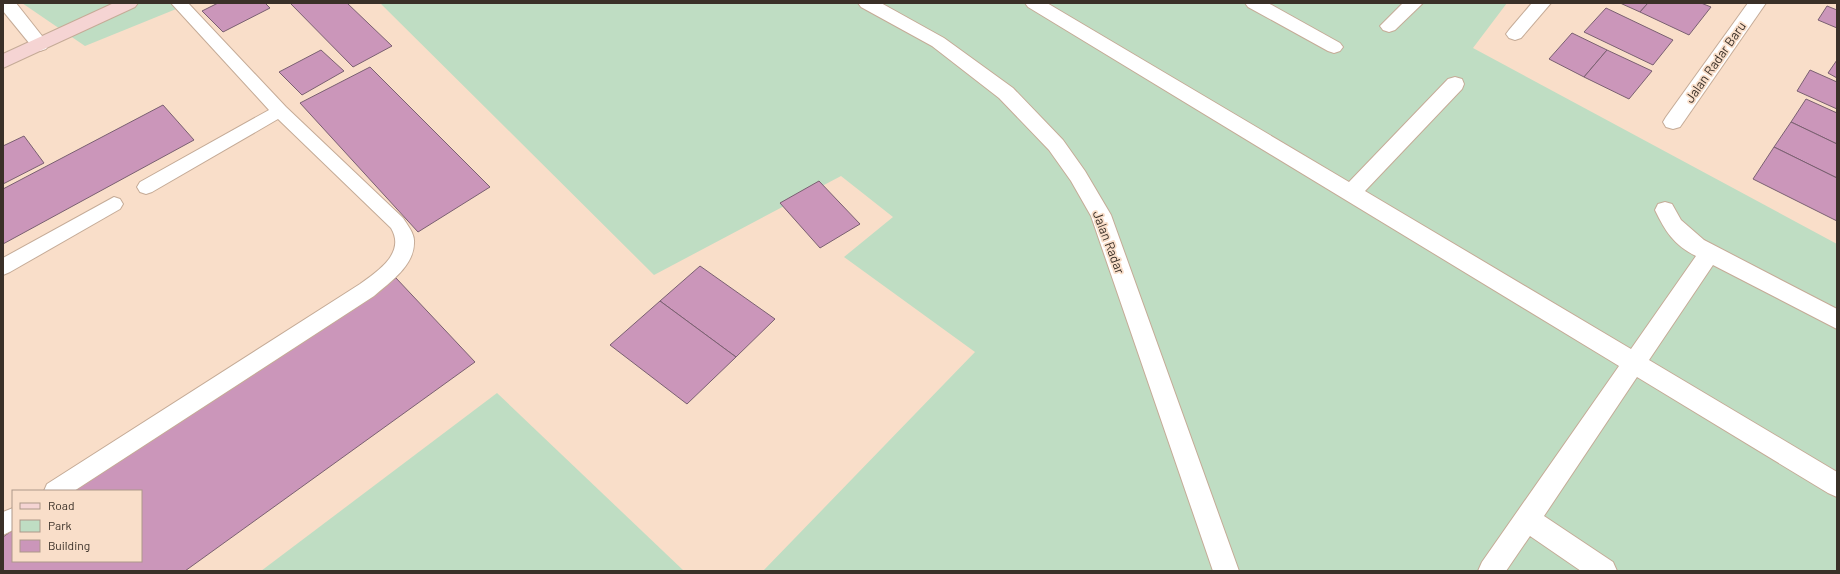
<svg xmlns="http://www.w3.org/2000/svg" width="1840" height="574" font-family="Barlow,sans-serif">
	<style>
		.green { fill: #bfddc3 }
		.building { fill: #cb96ba; stroke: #7a6071 }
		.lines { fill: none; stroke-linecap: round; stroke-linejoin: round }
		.service-casing { stroke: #c5ab97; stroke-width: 2 }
		.minor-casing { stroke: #c5ab97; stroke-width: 2 }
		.tertiary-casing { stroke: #c5ab97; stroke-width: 2 }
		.secondary-casing { stroke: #c5ab97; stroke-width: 2 }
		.service { fill: #fff; fill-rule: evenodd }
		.minor { fill: #fff; fill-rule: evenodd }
		.tertiary { fill: #fff; fill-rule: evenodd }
		.secondary { fill: #f5d4d3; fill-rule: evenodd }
		.labels { text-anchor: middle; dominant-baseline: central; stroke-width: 3.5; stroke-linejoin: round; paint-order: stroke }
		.street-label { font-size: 13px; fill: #3a3028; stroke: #f9dec9 }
	</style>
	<rect width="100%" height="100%" fill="#f9dec9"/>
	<g class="green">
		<path d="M22,3H191L85,46Z"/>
		<path d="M380,3H1507L1473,48L1837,244V571H763L975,352L844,257L893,217L841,176L654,275Z"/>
		<path d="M497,393L684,571H261Z"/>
	</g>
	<g class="building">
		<path d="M218,3H265L270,8L223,32L202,11Z"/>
		<path d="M290,3H347L392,46L353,67Z"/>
		<path d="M1620,3H1648L1640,12Z"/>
		<path d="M1648,3H1701L1711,7L1689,35L1640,12Z"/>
		<path d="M1827,6L1837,10V28L1818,20Z"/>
		<path d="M1606,8L1673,40L1653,65L1584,32Z"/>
		<path d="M1572,33L1607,50L1584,77L1549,59Z"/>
		<path d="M321,50L344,71L302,95L279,72Z"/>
		<path d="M1607,50L1652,71L1629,99L1584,77Z"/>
		<path d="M1837,60V78L1828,73Z"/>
		<path d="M370,67L490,187L418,232L300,103Z"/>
		<path d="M1810,70L1837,82V109L1797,91Z"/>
		<path d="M1806,99L1837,113V144L1791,122Z"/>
		<path d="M163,105L194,140L3,244V189Z"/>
		<path d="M1791,122L1837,144V178L1774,147Z"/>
		<path d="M24,136L44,163L3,184V146Z"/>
		<path d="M1774,147L1837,178V221L1753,179Z"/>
		<path d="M819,181L860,224L820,248L780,203Z"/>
		<path d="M700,266L775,319L736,357L660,301Z"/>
		<path d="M396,278L475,362L185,571H3V537L13,530V561H141V491H73Z"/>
		<path d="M660,301L736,357L687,404L610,345Z"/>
	</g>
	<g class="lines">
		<g class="service-casing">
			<g id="service">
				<path d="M171,3H188L286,107L403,218C408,226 415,234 414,243C414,266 389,283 374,296L74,491H44L47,484L360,284C378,271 406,253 391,228L278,119L152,192L146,194L140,192L137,187L140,182L269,110Z"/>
				<path d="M114,197L120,199L123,204L120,209L10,272L3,275V258Z"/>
				<path d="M13,508V530L3,535V512Z"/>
			</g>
		</g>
		<g class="minor-casing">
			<g id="minor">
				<path d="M858,3H881L944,38L1013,88L1063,140L1085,171L1111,215L1239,571H1213L1091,216L1071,181L1049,150L999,98L932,46L861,7Z"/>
				<path d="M1025,3H1047L1349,182L1448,79L1455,77L1462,79L1464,84L1462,89L1365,191L1631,349L1696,256C1674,245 1665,231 1655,210L1658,204L1665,202L1672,204L1681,220L1704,240L1837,309V329L1713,265L1649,360L1837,472V497L1828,493L1637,377L1544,516L1613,562L1617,571H1581L1530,536L1506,571H1478L1482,562L1619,366L1028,7Z"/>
				<path d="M1245,3H1268L1340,43L1343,47L1340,51L1334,53L1328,51L1248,7Z"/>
				<path d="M1403,3H1423L1395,30L1389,32L1383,30L1380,26Z"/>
				<path d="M1532,3H1551L1521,38L1515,40L1509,38L1506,34L1509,30Z"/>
				<path d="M1748,3H1766L1680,127L1673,129L1666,127L1663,122L1666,117Z"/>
			</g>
		</g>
		<g class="tertiary-casing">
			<path id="tertiary" d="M3,3H16L46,41L49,45L46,49L40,51L34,49L3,11Z"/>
		</g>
		<g class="secondary-casing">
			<path id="secondary" d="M114,3H138L135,7L3,68V54Z"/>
		</g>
		<use href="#service" class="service"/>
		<use href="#minor" class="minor"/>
		<use href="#tertiary" class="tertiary"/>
		<use href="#secondary" class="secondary"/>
	</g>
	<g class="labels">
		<g class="street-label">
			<text transform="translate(1715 62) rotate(-55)">Jalan Radar Baru</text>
			<text transform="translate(1109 242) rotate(69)">Jalan Radar</text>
		</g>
	</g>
	<rect width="1840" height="574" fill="none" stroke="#3a3028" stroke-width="8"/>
	<rect x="12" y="490" width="130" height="72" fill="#f9dec9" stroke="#ad9889"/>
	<rect x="20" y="503" width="20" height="6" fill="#f5d4d3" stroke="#ad9889"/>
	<text x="48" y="510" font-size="12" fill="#3a3028">Road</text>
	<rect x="20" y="520" width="20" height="12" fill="#bfddc3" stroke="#ad9889"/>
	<text x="48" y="530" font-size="12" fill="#3a3028">Park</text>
	<rect x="20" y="540" width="20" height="12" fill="#cb96ba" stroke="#ad9889"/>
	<text x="48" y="550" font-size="12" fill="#3a3028">Building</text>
</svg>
